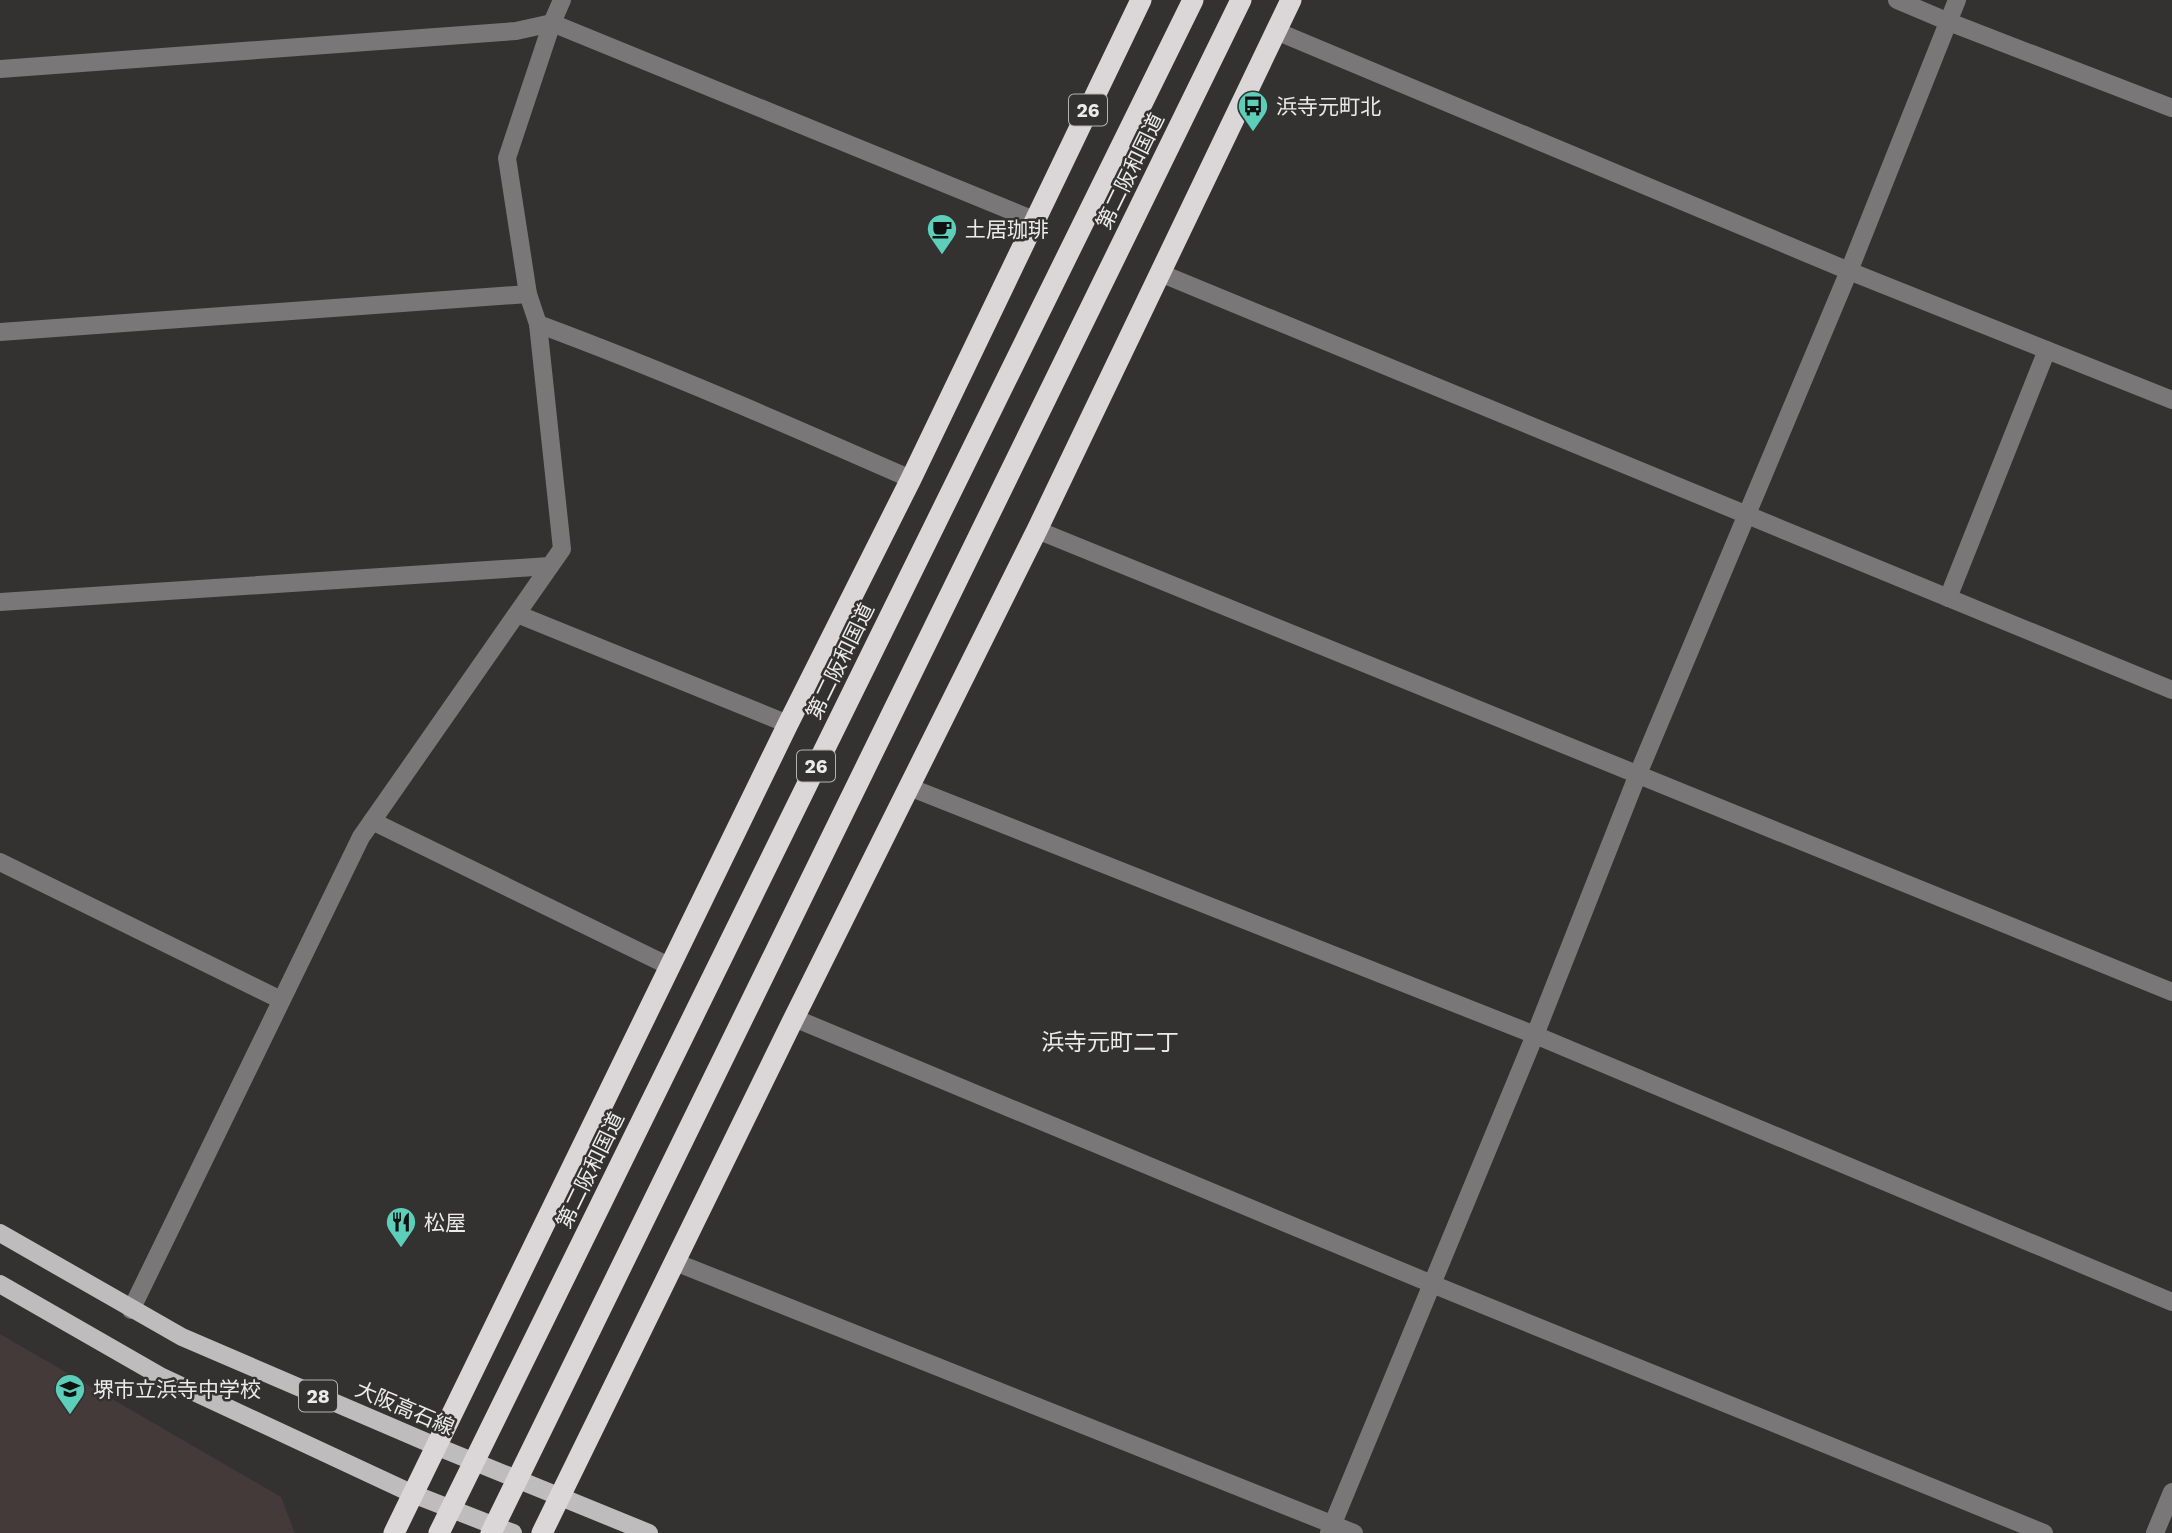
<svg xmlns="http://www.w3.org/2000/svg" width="2172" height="1533" font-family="'Work Sans','Noto Sans JP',sans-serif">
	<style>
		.built { fill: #443a39 }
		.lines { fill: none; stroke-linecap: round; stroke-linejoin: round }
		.minor { stroke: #797778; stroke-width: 18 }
		.major { stroke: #bfbcbd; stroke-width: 18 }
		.highway { stroke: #dbd7d8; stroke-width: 21 }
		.labels { text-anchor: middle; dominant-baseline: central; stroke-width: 5; stroke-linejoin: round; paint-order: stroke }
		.shield { fill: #343231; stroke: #b5b3b2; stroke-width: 2 }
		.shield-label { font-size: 19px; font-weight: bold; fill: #eceaea }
		.poi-label { font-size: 21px; fill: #eceaea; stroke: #343231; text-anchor: start }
		.street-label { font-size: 21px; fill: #eceaea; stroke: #343231 }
		.neighbourhood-label { font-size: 23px; fill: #eceaea; stroke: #343231 }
	</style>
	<rect width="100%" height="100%" fill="#343231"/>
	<path class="built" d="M0,1334L281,1497L295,1533H0Z"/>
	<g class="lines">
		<g class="minor">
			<path d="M1897,0L1949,22L2172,108"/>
			<path d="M1276,31L1849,271L2172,400"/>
			<path d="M0,69L516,31L552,23L1034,220"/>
			<path d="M1160,273L2172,690"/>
			<path d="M538,324C665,371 788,425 911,479"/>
			<path d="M0,332L528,294"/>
			<path d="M1037,530L2172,992"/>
			<path d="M1948,598L2047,350"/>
			<path d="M0,602L550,566"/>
			<path d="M517,614L788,724"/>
			<path d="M909,787L1535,1035L2172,1302"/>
			<path d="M372,821L671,967"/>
			<path d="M0,862L281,1000"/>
			<path d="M794,1018L1432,1284L2044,1533"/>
			<path d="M675,1262L1354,1533"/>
			<path d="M131,1310L361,837L562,549L538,324L528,294L507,158L552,23L562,0"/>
			<path d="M1329,1533L1535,1035L1638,774L1849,271L1957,0"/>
			<path d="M2155,1533L2172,1492"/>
		</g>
		<g class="major">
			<path d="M0,1233L182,1337L438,1447L649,1533"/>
			<path d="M0,1284L162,1377L413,1494L513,1533"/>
		</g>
		<g class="highway">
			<path d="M394,1533L788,724L911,479L1141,0"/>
			<path d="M439,1533L1193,0"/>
			<path d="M491,1533L1241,0"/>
			<path d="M542,1533L794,1018L1037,530L1291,0"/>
		</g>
	</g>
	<defs>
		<g id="bus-pin" transform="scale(1.575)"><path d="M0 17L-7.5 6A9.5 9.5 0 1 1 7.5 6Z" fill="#5dceb9" stroke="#343231"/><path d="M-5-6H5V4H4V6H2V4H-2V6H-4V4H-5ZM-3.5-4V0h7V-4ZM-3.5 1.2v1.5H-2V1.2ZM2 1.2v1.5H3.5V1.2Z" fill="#111"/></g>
		<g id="cafe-pin" transform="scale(1.575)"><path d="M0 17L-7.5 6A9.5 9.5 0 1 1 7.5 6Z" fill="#5dceb9" stroke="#343231"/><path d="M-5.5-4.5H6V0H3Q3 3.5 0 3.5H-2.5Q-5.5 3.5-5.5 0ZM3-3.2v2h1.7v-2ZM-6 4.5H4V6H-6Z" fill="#111"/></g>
		<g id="restaurant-pin" transform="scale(1.575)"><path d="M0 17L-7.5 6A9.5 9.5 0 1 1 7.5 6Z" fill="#5dceb9" stroke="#343231"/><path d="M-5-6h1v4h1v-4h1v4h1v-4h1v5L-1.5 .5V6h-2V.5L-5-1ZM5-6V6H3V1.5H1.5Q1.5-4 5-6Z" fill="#111"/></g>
		<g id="school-pin" transform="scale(1.575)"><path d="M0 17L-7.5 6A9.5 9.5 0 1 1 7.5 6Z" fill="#5dceb9" stroke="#343231"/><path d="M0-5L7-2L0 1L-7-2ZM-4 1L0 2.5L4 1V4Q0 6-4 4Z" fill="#111"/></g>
	</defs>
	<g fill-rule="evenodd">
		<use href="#bus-pin" x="1253" y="106"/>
		<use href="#cafe-pin" x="942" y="229"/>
		<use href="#restaurant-pin" x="401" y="1222"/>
		<use href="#school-pin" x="70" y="1389"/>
	</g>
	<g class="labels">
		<g class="shield">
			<rect x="1069" y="94.5" width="38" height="31" rx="5"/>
			<rect x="797" y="750.5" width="38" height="31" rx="5"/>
			<rect x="299" y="1380.5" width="38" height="31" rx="5"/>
		</g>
		<g class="shield-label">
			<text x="1088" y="110">26</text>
			<text x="816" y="766">26</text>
			<text x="318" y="1396">28</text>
		</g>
		<g class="poi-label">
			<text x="1276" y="106">浜寺元町北</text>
			<text x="965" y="229">土居珈琲</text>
			<text x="424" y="1222">松屋</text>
			<text x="93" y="1389">堺市立浜寺中学校</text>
		</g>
		<g class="street-label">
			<text transform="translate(1130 171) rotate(-64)">第二阪和国道</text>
			<text transform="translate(840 661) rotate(-64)">第二阪和国道</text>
			<text transform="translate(590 1170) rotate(-64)">第二阪和国道</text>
			<text transform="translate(405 1408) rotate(23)">大阪高石線</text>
		</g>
		<g class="neighbourhood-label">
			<text x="1110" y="1042">浜寺元町二丁</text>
		</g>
	</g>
</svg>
